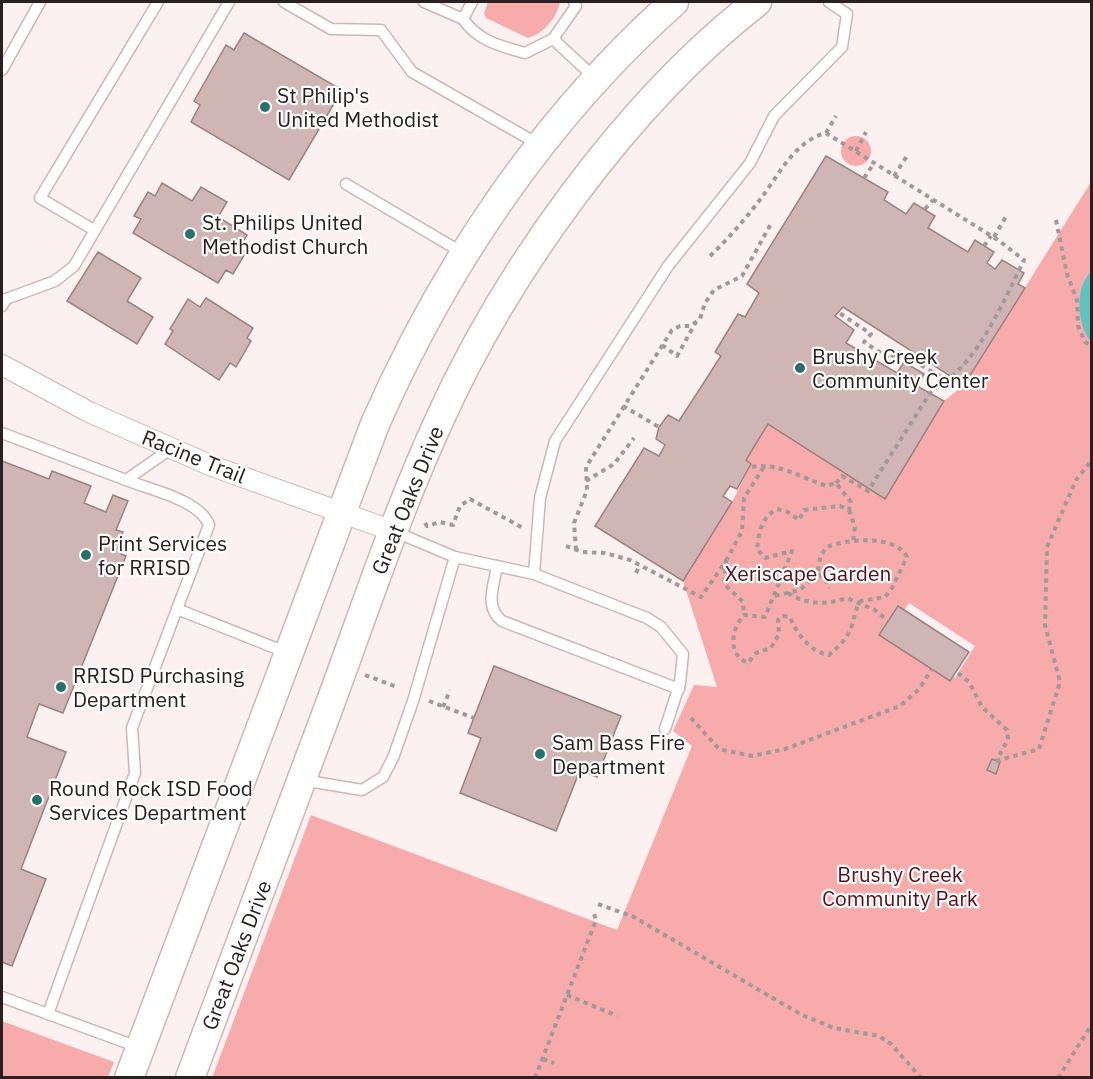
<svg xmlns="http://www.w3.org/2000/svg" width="1093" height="1079" font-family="'IBM Plex Sans',sans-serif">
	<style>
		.green { fill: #f7abaa; fill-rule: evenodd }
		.water { fill: #5dc5be }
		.building { fill: #cfb5b4; stroke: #9b8281; stroke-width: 1.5 }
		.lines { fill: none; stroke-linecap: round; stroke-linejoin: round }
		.lane-casing { stroke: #cfb5b4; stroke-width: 13 }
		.street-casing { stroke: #cfb5b4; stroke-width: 22 }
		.secondary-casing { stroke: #cfb5b4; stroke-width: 31 }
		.path { stroke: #a39998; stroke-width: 4; stroke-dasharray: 4.5 4.5; stroke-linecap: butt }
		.lane { stroke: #fff; stroke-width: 10 }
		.street { stroke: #fff; stroke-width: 20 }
		.secondary { stroke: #fff; stroke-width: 28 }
		.poi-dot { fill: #27706c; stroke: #fff; stroke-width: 2 }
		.labels { text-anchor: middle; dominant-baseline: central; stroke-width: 4.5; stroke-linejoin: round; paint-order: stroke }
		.poi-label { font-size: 21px; fill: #2a2020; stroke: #fff; text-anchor: start }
		.street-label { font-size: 21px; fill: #2a2020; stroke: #fff }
		.park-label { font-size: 21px; fill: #560f18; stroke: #fff }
	</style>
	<rect width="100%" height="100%" fill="#fcf1f0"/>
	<g class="green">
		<path d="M488,2H560C556,19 544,33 528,38L486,18L484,14Z"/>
		<circle cx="856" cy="151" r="15"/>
		<path d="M1091,182V1077L212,1078L311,815L617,930L692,746L673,731L694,685L717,687L683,581L732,502L751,464L746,460L768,424L885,499L944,401L964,385ZM909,603L975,646L955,678L886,638Z"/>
		<path d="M2,1021L114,1062L108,1077H2Z"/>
	</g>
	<path class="water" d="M1091,272V342C1077,325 1074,288 1091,272Z"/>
	<g class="building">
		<path d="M244,33L342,90L289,180L191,122L200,105L194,101L226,45L234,50Z"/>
		<path d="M826,156L888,192L884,200L906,214L914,203L935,216L928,228L968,252L975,240L994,252L987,263L995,269L1002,260L1024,273L1018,284L1025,288L964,385L843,307L835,316L854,330L846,343L897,373L904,362L924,374L917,386L944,401L885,499L768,424L746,460L751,464L737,489L730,486L723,496L732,502L683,581L595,526L644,448L659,456L665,445L656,439L659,427L668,415L679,421L721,356L715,352L738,314L745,317L759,293L747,284Z"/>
		<path d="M162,183L192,201L201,187L227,202L218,217L247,235L239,248L246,252L233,274L226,270L218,283L133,233L141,219L134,216L148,192L155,196Z"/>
		<path d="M98,252L141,278L127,301L153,317L137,344L67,301Z"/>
		<path d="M206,298L253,328L247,338L251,341L236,367L230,363L219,380L165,344L173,331L170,329L188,299L200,307Z"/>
		<path d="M2,461L49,479L52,471L91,486L84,503L106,512L113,495L128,501L116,530L123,532L119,540L125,543L121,554L126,556L63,713L39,704L27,737L66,752L21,869L46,879L12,966L2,962Z"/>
		<path d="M898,606L969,652L950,681L879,635Z"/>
		<path d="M494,666L621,716L597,777L580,770L556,831L460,793L481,738L468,733Z"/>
		<path d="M992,759L1000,762L996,774L987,770Z"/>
	</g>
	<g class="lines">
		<g class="lane-casing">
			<g id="lane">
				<path d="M284,2L331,29L381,30L412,72L538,144"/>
				<path d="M424,2L463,19"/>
				<path d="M472,2L463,19C478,41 500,46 525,53L553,39L576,6L574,2"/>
				<path d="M553,39L596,79"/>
				<path d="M2,70L40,2"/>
				<path d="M346,184L463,253"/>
				<path d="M94,230L40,198L158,2"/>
				<path d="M2,306L6,299L55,281L74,266L229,2"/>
				<path d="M2,433L126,480L172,448"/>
				<path d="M126,480C151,490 200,500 209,525L177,609"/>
				<path d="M393,531L455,557L534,574L647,618L661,627L683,654L680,683L665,729"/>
				<path d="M497,566C494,586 484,607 502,621L679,689"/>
				<path d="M534,574L540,498L555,441L668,266L750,163L774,116L842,47L847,14L829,2"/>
				<path d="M302,780L362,790L383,777L393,758L413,701L455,557"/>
				<path d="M2,997L48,1014"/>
				<path d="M138,1047L48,1014L135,773L132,728L177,609L288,653"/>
			</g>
		</g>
		<g class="street-casing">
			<path id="street" d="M2,365L89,412L212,466L393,531"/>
		</g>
		<g class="secondary-casing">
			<g id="secondary">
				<path d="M129,1078L375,424C445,265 544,118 674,2"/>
				<path d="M190,1078C236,956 282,834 327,712C363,615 395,517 438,423C505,273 627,103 757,2"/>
			</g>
		</g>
		<g class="path">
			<path d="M826,133L836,116"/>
			<path d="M856,151L866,132"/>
			<path d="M894,176L907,156"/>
			<path d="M864,178L874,163"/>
			<path d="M925,209L933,200"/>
			<path d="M1056,220L1067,274L1077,300L1078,326L1085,342L1092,346"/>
			<path d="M994,237L1007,215"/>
			<path d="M984,246L991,236"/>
			<path d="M710,256C729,238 747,217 762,197C780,173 795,141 826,133L998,240L1024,260C1006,296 980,358 946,380L897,351L890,359L864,342L871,334L838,312"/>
			<path d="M662,345L677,356L696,322"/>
			<path d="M623,406L659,427"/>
			<path d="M752,467C779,462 801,478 827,486L836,483L851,502L849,510L840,506L804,510L799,520L788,512L777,509C761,517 759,533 757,549L765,558L792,551L765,617L744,615C731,629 727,655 748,663L756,653L771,648L779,634L778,620L783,616L790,617C797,634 810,652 829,655C838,647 847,639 851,628C855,618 854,610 861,601L885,597L892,588L907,557C896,534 846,539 827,547L821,555L817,574L825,578L829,588"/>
			<path d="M586,481L614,464L634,438"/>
			<path d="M836,483L842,476L868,491L930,393L946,380"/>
			<path d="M849,510L855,527L853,542"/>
			<path d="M425,523L427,526L440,522L453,525L460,506L470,499L523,528"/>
			<path d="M566,546L582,552L605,553L630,560L701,597L726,561L724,584L743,602L744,615"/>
			<path d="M576,550L574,523L587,490L586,467L672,330L680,326H690L700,319L705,303L714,290L742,276L772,222"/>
			<path d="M726,561L742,531L744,498L765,465"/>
			<path d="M636,573L640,565"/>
			<path d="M788,593C807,605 826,605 847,598L875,610L888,621"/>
			<path d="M775,596L800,590L817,574"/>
			<path d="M958,673L969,682L982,707L1007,730L1008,739L997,760"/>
			<path d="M365,675L397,687"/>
			<path d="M429,701L474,718"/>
			<path d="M443,707L450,690"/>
			<path d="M691,718L719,749L752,756L785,749L900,706L919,689L932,669"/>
			<path d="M996,761L1039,749L1060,682L1045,625L1047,547L1076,480L1092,460"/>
			<path d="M598,904L634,917L802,1015L834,1028L879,1036L891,1044L921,1078"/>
			<path d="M567,995L617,1016"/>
			<path d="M543,1059L554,1063"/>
			<path d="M535,1078L596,920L594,914"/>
			<path d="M1058,1078L1092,1024"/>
		</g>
		<use href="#lane" class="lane"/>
		<use href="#street" class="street"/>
		<use href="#secondary" class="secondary"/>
	</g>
	<g class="poi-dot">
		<circle cx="265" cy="107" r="6"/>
		<circle cx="190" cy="234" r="6"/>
		<circle cx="800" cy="368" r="6"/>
		<circle cx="86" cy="555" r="6"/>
		<circle cx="61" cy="687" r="6"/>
		<circle cx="540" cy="754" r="6"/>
		<circle cx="37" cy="800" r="6"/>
	</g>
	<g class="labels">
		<g class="poi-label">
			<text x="277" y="95">St Philip's<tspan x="277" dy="24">United Methodist</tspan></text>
			<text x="202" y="222">St. Philips United<tspan x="202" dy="24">Methodist Church</tspan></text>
			<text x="812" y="356">Brushy Creek<tspan x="812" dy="24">Community Center</tspan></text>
			<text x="98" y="543">Print Services<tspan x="98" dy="24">for RRISD</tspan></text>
			<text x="73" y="675">RRISD Purchasing<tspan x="73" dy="24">Department</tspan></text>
			<text x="552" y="742">Sam Bass Fire<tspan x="552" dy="24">Department</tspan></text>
			<text x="49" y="788">Round Rock ISD Food<tspan x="49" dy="24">Services Department</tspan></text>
		</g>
		<g class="street-label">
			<text transform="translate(194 456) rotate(22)">Racine Trail</text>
			<text transform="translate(407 500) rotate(-68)">Great Oaks Drive</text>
			<text transform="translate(236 955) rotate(-69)">Great Oaks Drive</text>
		</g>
		<g class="park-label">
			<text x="808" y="573">Xeriscape Garden</text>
			<text x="900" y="874">Brushy Creek<tspan x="900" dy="24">Community Park</tspan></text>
		</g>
	</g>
	<rect width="1093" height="1079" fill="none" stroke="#2a2020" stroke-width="6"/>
</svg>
